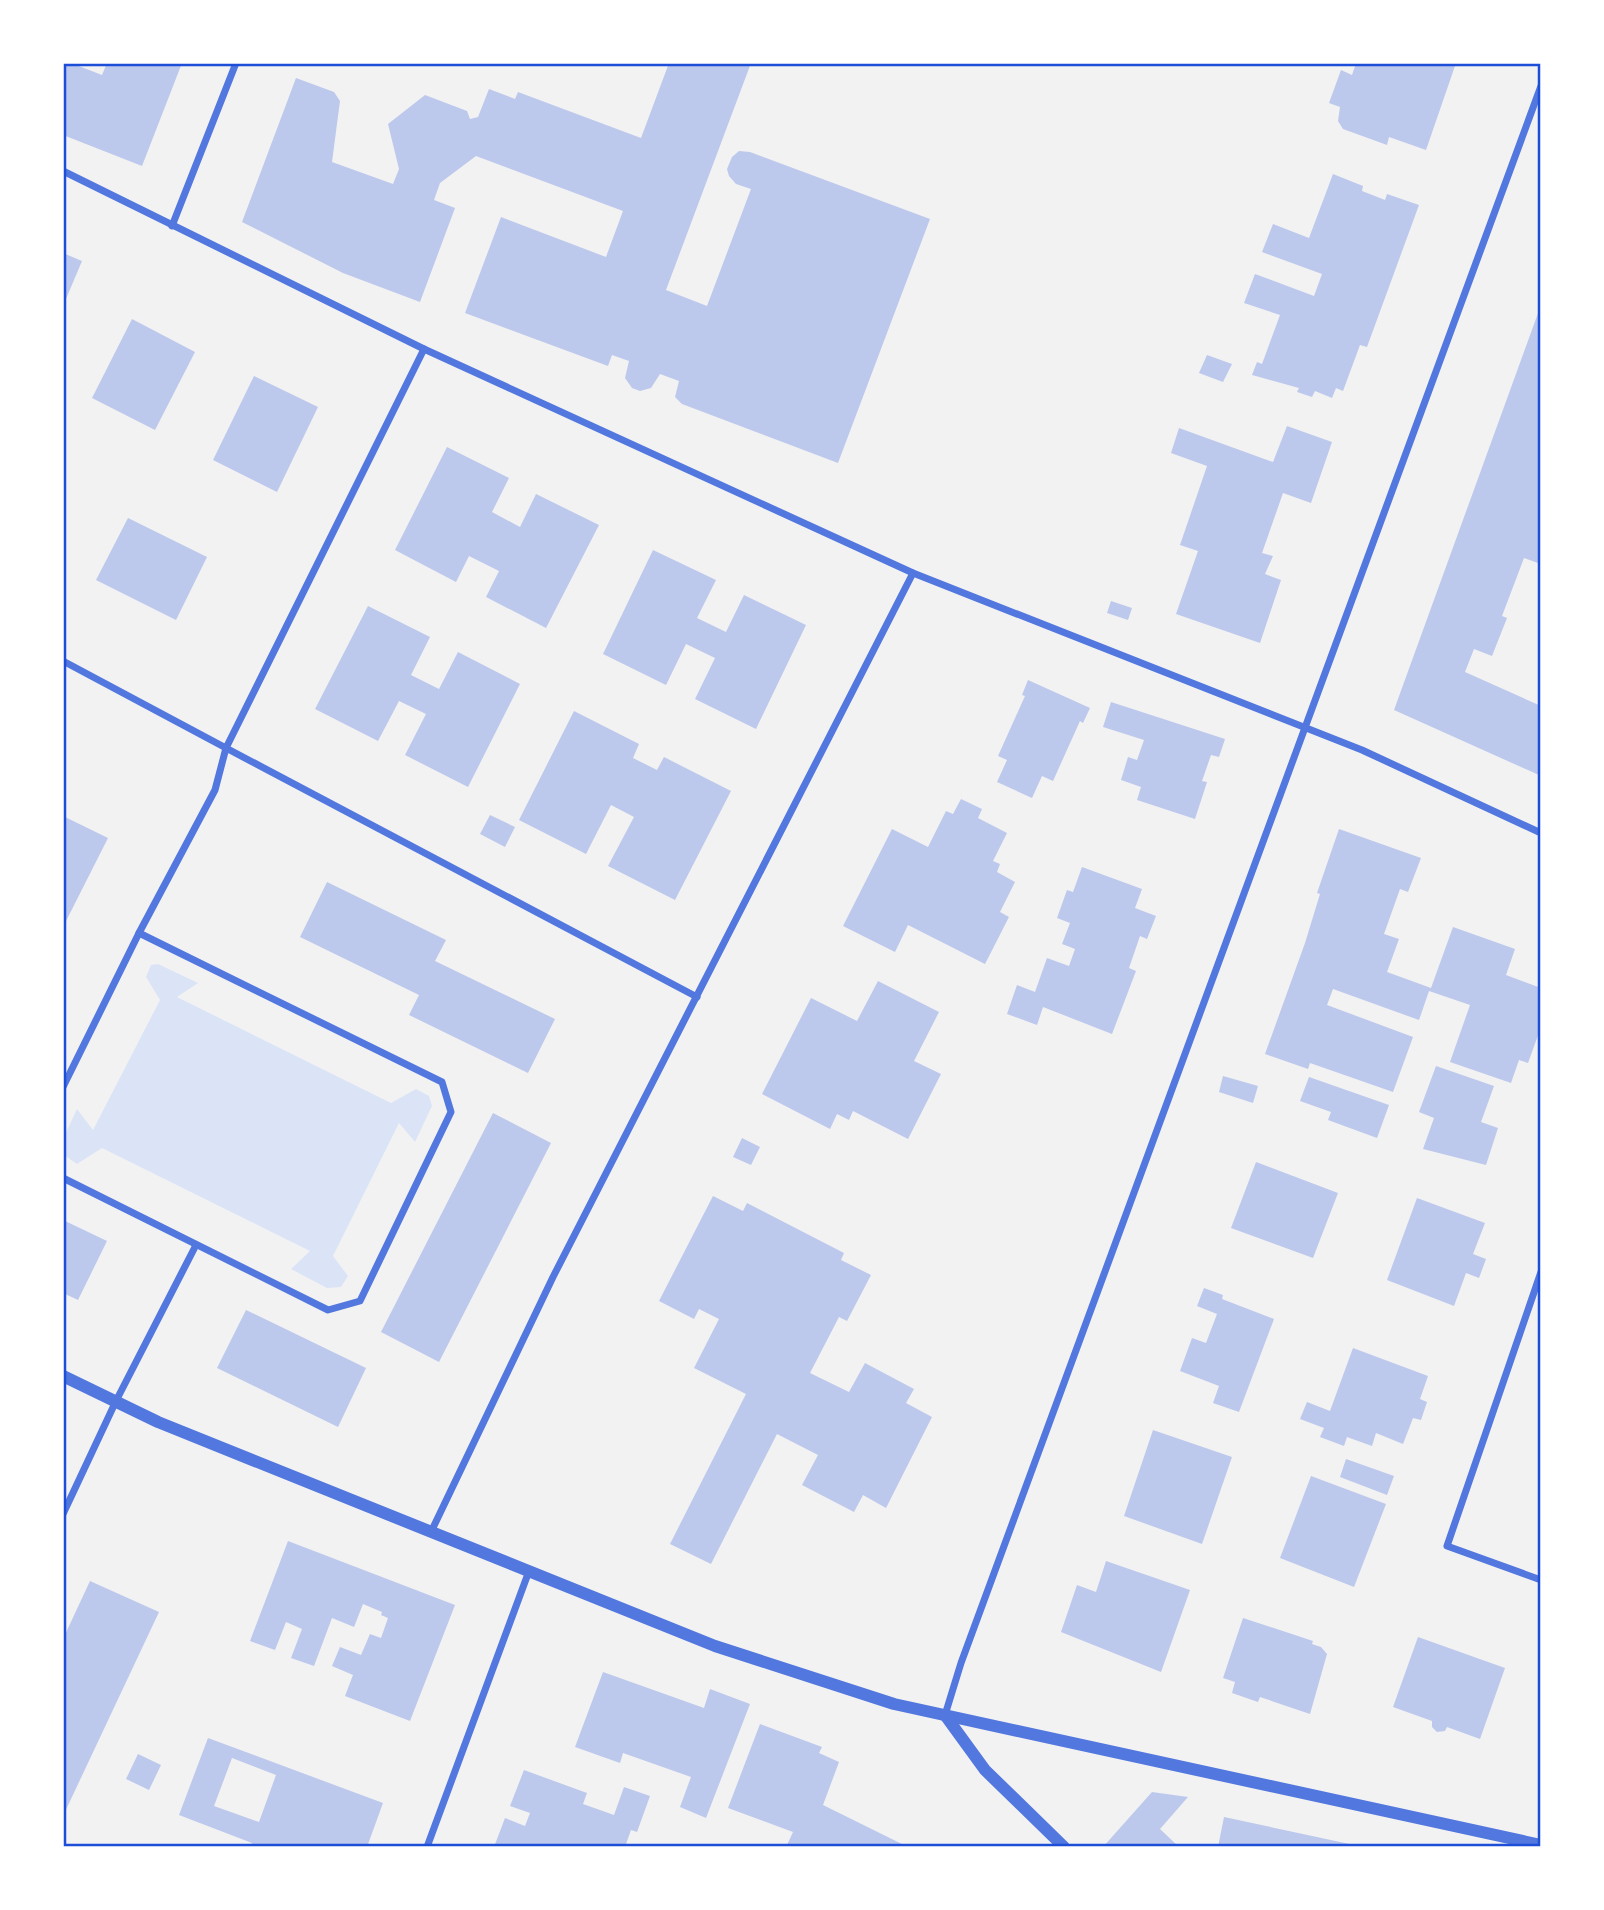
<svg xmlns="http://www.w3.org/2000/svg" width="1604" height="1910" font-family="Roboto,sans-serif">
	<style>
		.green { fill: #dbe4f7 }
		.building { fill: #bdc9ec; fill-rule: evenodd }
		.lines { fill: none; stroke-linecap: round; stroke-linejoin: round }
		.minor { stroke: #5277de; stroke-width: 7 }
		.tertiary { stroke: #5277de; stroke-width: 12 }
		.neatline { fill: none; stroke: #1d4ed8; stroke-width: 2.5 }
	</style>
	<rect width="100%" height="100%" fill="#f2f2f2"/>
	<path class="green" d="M158,964L198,983L177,997L391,1103L416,1089L429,1096L432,1106L415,1142L399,1123L333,1256L348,1276L341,1287L327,1288L291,1269L310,1251L102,1148L77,1164L64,1155L63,1139L77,1109L93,1130L160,1000L146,977L151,965Z"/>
	<g class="building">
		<path d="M63,63H71L102,75L107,63H182L142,166L63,135Z"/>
		<path d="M669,63H751L666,290L707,306L751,189L736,184L729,176L727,169L732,157L739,151L750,152L930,219L838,463L682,404L675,397L679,381L660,374L651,388L640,391L632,388L625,378L629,361L612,355L608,366L465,313L501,217L606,257L623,211L476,156L440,183L434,200L455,208L420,302L343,273L242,222L296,78L334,92L340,101L332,162L393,184L399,169L388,124L425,95L467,111L470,119L478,117L489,89L515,99L518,92L641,138Z"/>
		<path d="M1356,63H1456L1426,150L1389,137L1387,145L1343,129L1338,121L1340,107L1329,103L1341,70L1352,75Z"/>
		<path d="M1333,174L1363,186L1362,191L1385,200L1387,194L1419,205L1367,347L1360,345L1343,391L1336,388L1332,398L1315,391L1312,397L1297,392L1299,388L1252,375L1257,362L1262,364L1280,315L1244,303L1255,274L1314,296L1322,274L1262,252L1273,224L1309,238Z"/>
		<path d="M63,253L82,261L63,306Z"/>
		<path d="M1541,305V554L1538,563L1524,558L1502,616L1507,618L1492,656L1474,649L1465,672L1541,706V776L1394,710Z"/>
		<path d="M132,319L195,352L155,430L92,398Z"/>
		<path d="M1207,355L1232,364L1223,382L1199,373Z"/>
		<path d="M254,376L318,407L277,492L213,460Z"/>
		<path d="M1287,426L1332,442L1311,503L1283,493L1262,553L1273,556L1265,574L1281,580L1260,643L1176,614L1198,551L1180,545L1207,466L1171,453L1179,428L1273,462Z"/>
		<path d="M447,447L509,478L492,512L520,527L536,494L599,525L546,628L486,597L499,571L469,556L456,582L395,550Z"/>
		<path d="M128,518L207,557L176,620L96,580Z"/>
		<path d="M653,550L716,580L697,618L726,632L744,595L806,625L756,729L695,699L715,658L686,644L666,685L603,654Z"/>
		<path d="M1111,601L1132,608L1128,620L1107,613Z"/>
		<path d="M368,606L430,637L411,675L439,689L458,652L520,684L468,787L405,755L426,714L399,701L378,741L315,709Z"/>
		<path d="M1028,680L1090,708L1083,723L1080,721L1053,781L1042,776L1032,798L997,782L1007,760L998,756L1025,696L1022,695Z"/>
		<path d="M1111,702L1225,739L1219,757L1211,755L1202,781L1207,782L1195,819L1137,800L1141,787L1121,780L1128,757L1137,760L1144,740L1103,727Z"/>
		<path d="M574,711L639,744L633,758L657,770L664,757L731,791L675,900L608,866L634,817L611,805L586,854L519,820Z"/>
		<path d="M961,799L982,809L978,818L1007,833L993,861L1000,864L997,872L1015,882L1000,912L1009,917L985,964L908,925L895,952L843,926L892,829L928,847L946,811L953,814Z"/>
		<path d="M490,815L515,827L505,847L480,834Z"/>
		<path d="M63,816L108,838L63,927Z"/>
		<path d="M1339,829L1421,858L1408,892L1400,889L1384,934L1399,939L1387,972L1431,988L1453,927L1515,949L1506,975L1541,988V1027L1528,1063L1519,1060L1511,1083L1450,1062L1470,1005L1429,991L1419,1020L1333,989L1327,1005L1413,1037L1393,1092L1310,1063L1308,1069L1265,1054L1305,943L1320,894L1317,893Z"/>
		<path d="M1082,867L1142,889L1135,908L1156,916L1147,939L1140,936L1129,968L1136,971L1112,1034L1043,1007L1037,1025L1007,1014L1017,985L1035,992L1047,958L1069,966L1075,949L1062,944L1070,923L1057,918L1067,890L1073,892Z"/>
		<path d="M327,882L446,940L435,961L555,1019L528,1073L409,1015L419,995L300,937Z"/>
		<path d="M878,981L939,1012L914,1061L941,1074L908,1139L853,1111L849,1120L837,1114L830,1129L762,1094L811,998L857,1021Z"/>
		<path d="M1436,1066L1494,1086L1481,1122L1498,1128L1486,1165L1423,1149L1434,1118L1419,1112Z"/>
		<path d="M1223,1076L1258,1086L1253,1103L1219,1092Z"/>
		<path d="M1309,1077L1389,1105L1377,1138L1328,1120L1331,1112L1300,1101Z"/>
		<path d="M493,1113L551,1143L439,1362L381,1332Z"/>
		<path d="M742,1138L760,1147L751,1165L733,1157Z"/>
		<path d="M1256,1162L1338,1193L1313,1258L1231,1228Z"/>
		<path d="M713,1196L743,1211L747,1203L844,1253L841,1260L871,1275L847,1321L839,1317L810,1373L849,1392L865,1363L914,1389L906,1403L932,1417L886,1508L863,1495L854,1512L802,1485L818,1455L777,1434L711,1564L670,1544L746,1394L694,1368L719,1319L699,1309L694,1319L659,1301Z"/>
		<path d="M1417,1198L1485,1223L1473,1254L1486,1259L1479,1278L1466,1273L1454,1306L1387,1280Z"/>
		<path d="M63,1220L107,1241L78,1300L63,1293Z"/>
		<path d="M1204,1288L1223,1295L1222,1299L1274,1319L1239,1412L1213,1403L1219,1386L1180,1371L1192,1338L1206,1343L1217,1314L1197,1306Z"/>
		<path d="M246,1310L366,1368L338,1427L217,1368Z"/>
		<path d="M1353,1348L1428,1376L1420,1399L1427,1402L1421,1420L1413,1418L1403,1444L1376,1433L1372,1446L1347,1437L1344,1446L1320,1437L1324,1428L1300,1419L1307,1402L1330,1411Z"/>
		<path d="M1153,1430L1232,1457L1202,1544L1124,1516Z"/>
		<path d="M1346,1459L1394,1476L1387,1495L1340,1477Z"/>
		<path d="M1311,1476L1386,1504L1354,1587L1280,1558Z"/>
		<path d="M288,1541L455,1605L410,1721L345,1696L353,1675L332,1666L340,1647L361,1655L370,1634L381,1638L388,1618L381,1615L382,1612L363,1604L354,1627L332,1618L314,1666L291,1658L302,1629L286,1622L275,1650L250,1641Z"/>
		<path d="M1106,1561L1190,1590L1161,1672L1061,1632L1077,1585L1096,1592Z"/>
		<path d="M90,1581L159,1612L63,1816V1639Z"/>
		<path d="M1243,1618L1313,1641L1312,1644L1321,1647L1327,1654L1310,1714L1260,1697L1258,1702L1232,1693L1235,1682L1223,1678Z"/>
		<path d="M1418,1637L1505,1668L1480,1739L1447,1727L1445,1731L1437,1732L1432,1727V1721L1393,1707Z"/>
		<path d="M603,1672L704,1708L710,1689L750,1704L706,1818L680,1807L691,1777L623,1753L620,1763L575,1747Z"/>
		<path d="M760,1724L822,1747L819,1753L839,1762L823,1805L908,1847H790L787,1845L793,1832L728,1808Z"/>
		<path d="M208,1738L383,1803L367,1847H250L252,1843L179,1815ZM232,1758L276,1775L259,1822L214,1806Z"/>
		<path d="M138,1754L161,1765L149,1790L126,1779Z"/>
		<path d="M524,1770L587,1793L583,1804L614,1815L624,1787L650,1796L637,1832L631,1830L625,1847H494L505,1818L525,1826L530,1813L510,1806Z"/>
		<path d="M1152,1792L1188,1797L1160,1829L1179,1847H1103Z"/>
		<path d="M1224,1817L1359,1846V1847H1218Z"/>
	</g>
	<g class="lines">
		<g class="minor">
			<path d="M63,171L424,349L913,573L1362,750L1541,833"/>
			<path d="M172,226L236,63"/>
			<path d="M63,661L226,748L424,349"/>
			<path d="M63,1087L139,933L215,790L226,748L697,997"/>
			<path d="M63,1178L328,1310L360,1301L451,1112L442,1082L139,933"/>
			<path d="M1541,1272L1447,1546L1541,1580"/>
			<path d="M63,1514L116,1401L196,1245"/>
			<path d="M431,1532L553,1277L913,573"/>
			<path d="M945,1715L961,1663L1541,86"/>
			<path d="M427,1847L529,1571"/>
		</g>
		<g class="tertiary">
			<path d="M63,1376L158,1422L715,1646L894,1704L1541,1845"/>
			<path d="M945,1715L985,1770L1064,1847"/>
		</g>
	</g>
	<rect width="1604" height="1910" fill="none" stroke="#ffffff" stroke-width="130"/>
	<rect x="65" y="65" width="1474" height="1780" class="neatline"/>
</svg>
